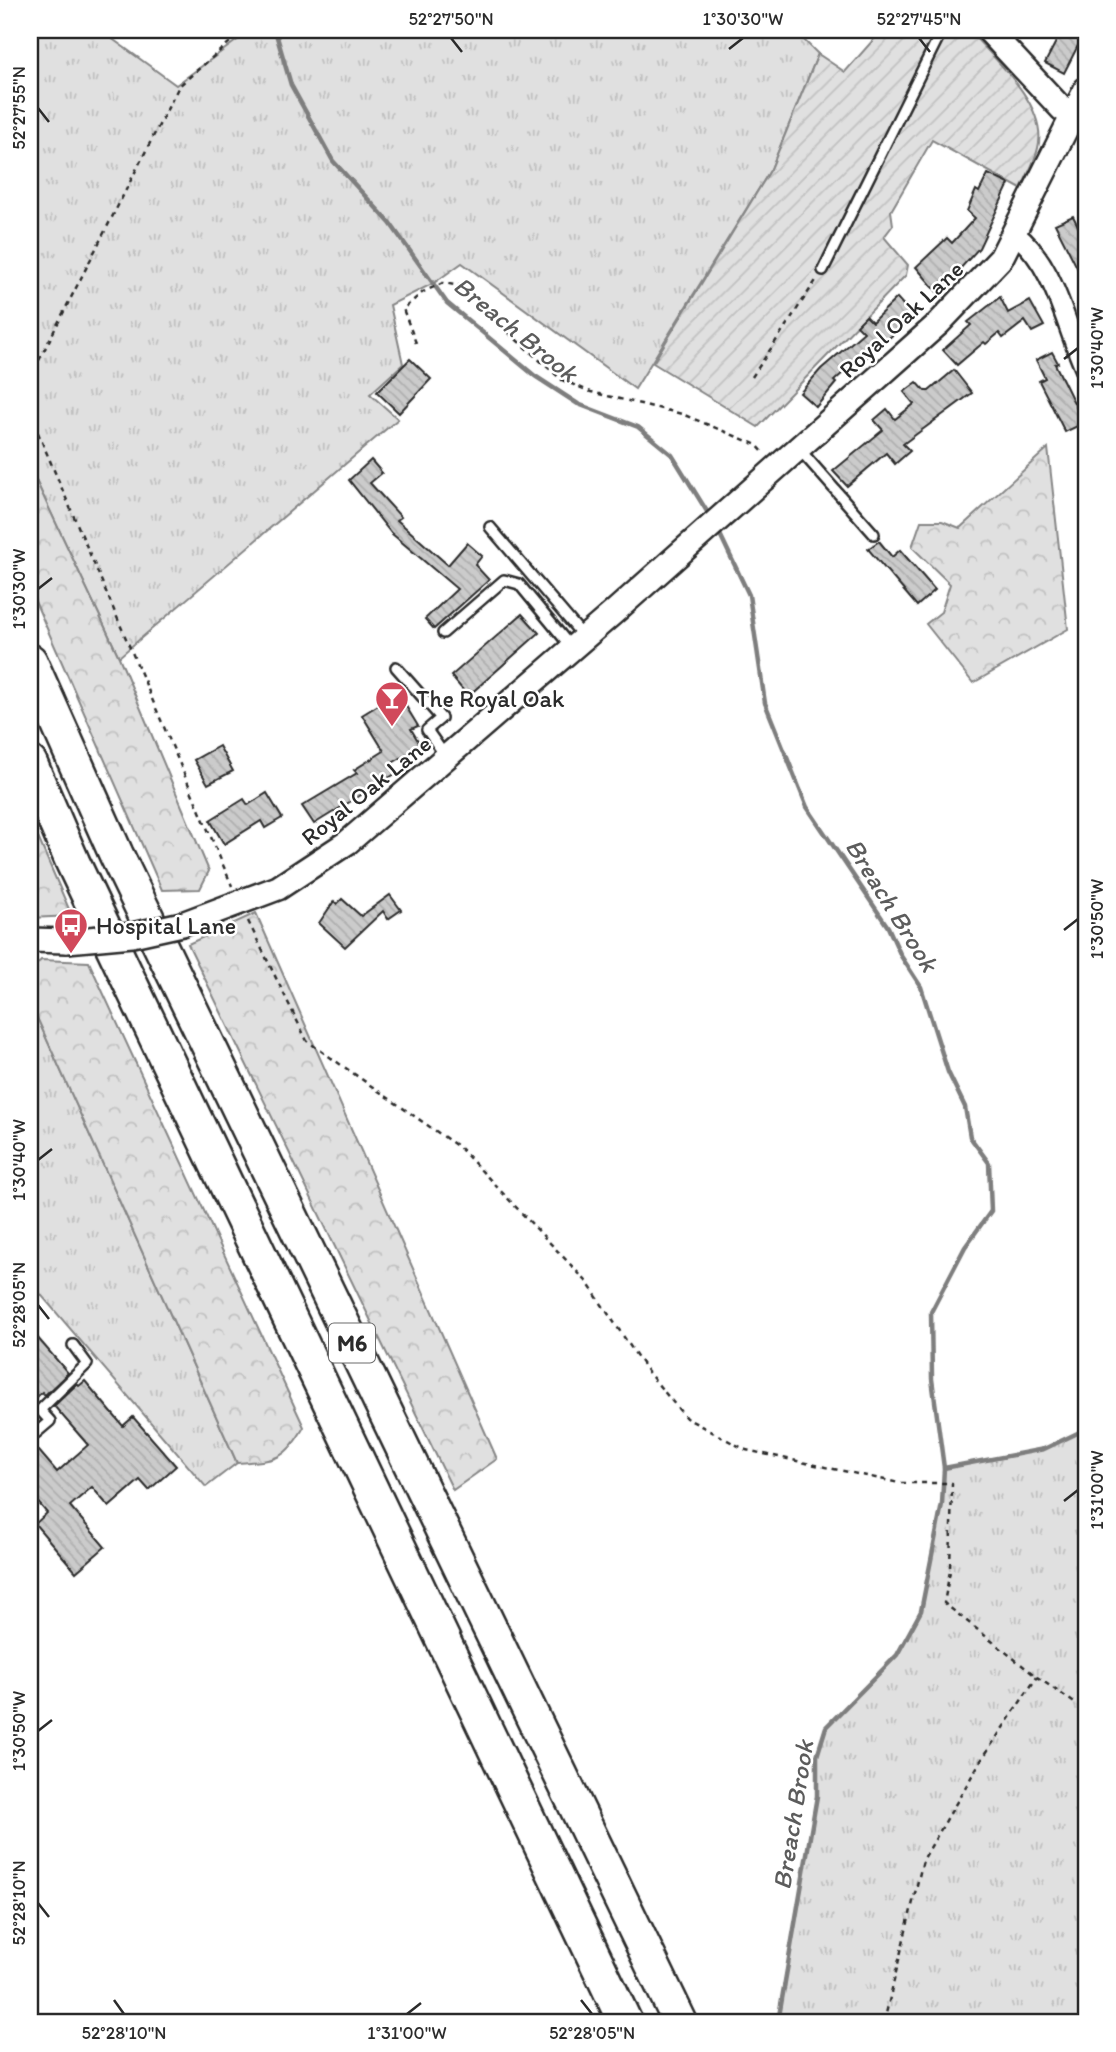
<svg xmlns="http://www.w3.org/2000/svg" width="1116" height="2052" font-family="Itim,sans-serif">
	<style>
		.grass { fill: url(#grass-tufts); stroke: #868686; stroke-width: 2 }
		.forest { fill: url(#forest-crowns); stroke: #868686; stroke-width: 2 }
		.garden { fill: url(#garden-furrows); stroke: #868686; stroke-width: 2 }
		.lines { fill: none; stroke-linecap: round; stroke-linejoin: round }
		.stream { stroke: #7e7e7e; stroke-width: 4.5 }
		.building { fill: url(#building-back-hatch); stroke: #2b2b2b; stroke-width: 2 }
		.service-casing { stroke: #2b2b2b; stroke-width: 14 }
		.minor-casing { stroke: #2b2b2b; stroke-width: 23 }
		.tertiary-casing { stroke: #2b2b2b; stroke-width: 28 }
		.motorway-casing { stroke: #2b2b2b; stroke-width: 38 }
		.path { stroke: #2b2b2b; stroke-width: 2.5; stroke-dasharray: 5 5; stroke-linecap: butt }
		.service { stroke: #fff; stroke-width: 9 }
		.minor { stroke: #fff; stroke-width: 18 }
		.tertiary { stroke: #fff; stroke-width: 23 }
		.motorway { stroke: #fff; stroke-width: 33 }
		.tertiary-bridge-casing { stroke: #2b2b2b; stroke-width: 28; stroke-linecap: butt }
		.tertiary-bridge { stroke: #fff; stroke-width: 23 }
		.ticks { fill: none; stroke: #2b2b2b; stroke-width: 2.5 }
		.labels { text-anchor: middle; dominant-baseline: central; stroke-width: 5; stroke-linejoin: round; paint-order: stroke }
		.shield { fill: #fff; stroke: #6b6b6b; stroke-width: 2 }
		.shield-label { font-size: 23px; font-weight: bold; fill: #2b2b2b }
		.street-label { font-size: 24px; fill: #2b2b2b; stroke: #fff }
		.poi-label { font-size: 24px; fill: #2b2b2b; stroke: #fff; text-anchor: start }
		.water-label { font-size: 26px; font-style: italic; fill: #5c5c5c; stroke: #fff }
		.neatline { fill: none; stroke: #2b2b2b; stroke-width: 2.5 }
		.ticks-label { font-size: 18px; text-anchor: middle; fill: #2b2b2b }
	</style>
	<defs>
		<pattern id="grass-tufts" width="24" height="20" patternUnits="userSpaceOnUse" patternTransform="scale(1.75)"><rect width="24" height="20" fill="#e0e0e0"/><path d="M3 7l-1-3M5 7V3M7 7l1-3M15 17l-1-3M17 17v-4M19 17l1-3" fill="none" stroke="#c0c0c0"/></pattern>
		<pattern id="forest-crowns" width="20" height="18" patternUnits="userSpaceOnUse" patternTransform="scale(1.75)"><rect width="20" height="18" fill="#e0e0e0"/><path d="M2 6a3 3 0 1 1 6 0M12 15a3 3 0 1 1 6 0" fill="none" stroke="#c0c0c0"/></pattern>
		<pattern id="garden-furrows" width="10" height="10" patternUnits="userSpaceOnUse" patternTransform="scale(1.75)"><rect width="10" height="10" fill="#e0e0e0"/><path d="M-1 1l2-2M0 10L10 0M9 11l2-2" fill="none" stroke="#c0c0c0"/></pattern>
		<pattern id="building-back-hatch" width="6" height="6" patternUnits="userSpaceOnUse" patternTransform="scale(1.75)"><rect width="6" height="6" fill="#cbcbcb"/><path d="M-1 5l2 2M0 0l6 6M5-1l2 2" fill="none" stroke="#aeaeae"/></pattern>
	</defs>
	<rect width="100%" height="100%" fill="#fff"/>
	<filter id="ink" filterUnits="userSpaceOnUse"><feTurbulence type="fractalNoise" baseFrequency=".0143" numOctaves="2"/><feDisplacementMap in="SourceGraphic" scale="14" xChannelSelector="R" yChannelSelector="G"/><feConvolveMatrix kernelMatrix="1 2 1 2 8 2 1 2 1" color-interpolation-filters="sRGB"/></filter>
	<g filter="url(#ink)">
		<g class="grass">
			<path d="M42,30H100L176,85L251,30H794L818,54L771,169L635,389L462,263L434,283L390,305L403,364L370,394L398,419L119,657L30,468V41Z"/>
			<path d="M30,1002L237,1463L206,1487L30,1282Z"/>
			<path d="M1086,1429V2022H778L817,1796V1756L826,1727L897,1655L921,1611L942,1504L944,1468L1044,1449Z"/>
		</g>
		<g class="forest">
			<path d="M1048,448L1068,629L973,683L926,624L941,612L950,584L912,547L921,521H942L960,528Z"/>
			<path d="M30,468L119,657L209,871L200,889L162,890L30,590Z"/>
			<path d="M30,819L72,916L30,918Z"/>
			<path d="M256,913L497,1459L453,1490L188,944Z"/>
			<path d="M41,960L89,962L304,1427C284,1462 275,1460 237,1463L30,1002V971Z"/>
		</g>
		<path class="garden" d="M882,30H968C994,58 1049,106 1038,148C1035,162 1027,175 1021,189L932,140L891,211L893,225L884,237L908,265L906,275L758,427L653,363L771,169L818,54L845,72Z"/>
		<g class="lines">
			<g class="stream">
				<path d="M275,30L291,85L333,161L390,223L447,303L535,376L578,404L638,427L672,455L711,518"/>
				<path d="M717,528L749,595L765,703L807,807L888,927L901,956L921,987L948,1072L965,1107L970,1137L989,1163L991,1211L965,1247L931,1312L932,1379L944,1468L942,1504L921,1611L897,1655L826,1727L817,1756V1796L778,2022"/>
				<path d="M944,1468L1044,1449L1086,1429"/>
			</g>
		</g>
		<g class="building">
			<path d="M1062,30H1086L1064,73L1045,63Z"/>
			<path d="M988,174L1009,184L979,248L938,293L916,267L947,238L952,243L975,218L967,211L976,190L979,192Z"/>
			<path d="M1073,216L1086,242V285L1055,224Z"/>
			<path d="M1000,297L1008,313L1030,301L1044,326L1032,332L1025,321L1003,338L999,333L986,344L984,342L957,365L943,350L971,325L968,322Z"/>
			<path d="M897,298L914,317L857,365L855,362L834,381L836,383L816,407L800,393L821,369L864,332L857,325L866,316L872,322Z"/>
			<path d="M1052,352L1058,363L1055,364L1084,423L1065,432L1039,381L1045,378L1036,360Z"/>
			<path d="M410,359L431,379L399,413L377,392Z"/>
			<path d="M954,370L972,393L903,444L910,451L895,464L886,453L847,486L833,471L883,430L874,420L887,409L895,419L914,404L904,392L917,382L925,391H929Z"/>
			<path d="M371,460L382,473L370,483L401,517L397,520L448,565L467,543L482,556L475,565L489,580L434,629L425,619L457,589L391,533L349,480Z"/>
			<path d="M879,541L892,557L900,550L935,590L917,606L868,549Z"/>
			<path d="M522,614L539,633L468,696L451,676Z"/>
			<path d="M398,693L418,726L411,729L421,746L389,765L395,774L314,824L302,806L357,773L354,770L384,751L362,715Z"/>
			<path d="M219,746L233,771L208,784L194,760Z"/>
			<path d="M267,793L282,818L265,828L261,821L224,844L210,820L244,799L248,805Z"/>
			<path d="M390,895L401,910L388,919L383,911L345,947L319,923L334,901L337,904L342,899L361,916Z"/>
			<path d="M30,1329L68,1373L45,1395L42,1392L30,1404Z"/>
			<path d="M85,1381L123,1426L133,1417L176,1466L149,1490L140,1480L109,1507L92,1487L70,1506L105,1547L76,1572L35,1524L47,1513L30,1493V1445L33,1444L57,1472L88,1445L54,1406L77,1384L79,1386Z"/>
		</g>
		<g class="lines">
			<g class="service-casing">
				<g id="service">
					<path d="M823,270L942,30"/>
					<path d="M800,450L874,534"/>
					<path d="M490,527L583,636"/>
					<path d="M443,633L504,580L519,584L571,647"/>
					<path d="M396,667L441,718L427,730L446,757"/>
					<path d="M30,1438L50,1421L40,1410L87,1364L73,1345"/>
				</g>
			</g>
			<g class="minor-casing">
				<path id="minor" d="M1015,234C1056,265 1065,327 1086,371"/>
			</g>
			<g class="tertiary-casing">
				<g id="tertiary">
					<path d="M988,30L1062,109L1073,115"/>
					<path d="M182,924L278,888L348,842L613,613L938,324L1001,258L1086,89"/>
					<path d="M30,940L67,941"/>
				</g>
			</g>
			<g class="motorway-casing">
				<g id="motorway">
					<path d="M30,661L116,854L680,2022"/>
					<path d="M30,763L73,863L625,2022"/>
				</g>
			</g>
			<g class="path">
				<path d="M416,343L403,309L423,292L443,283L461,286L475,296L510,334L562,380L591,392L682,414L757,445L763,452"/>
				<path d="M752,377L817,279"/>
				<path d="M30,378L179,86L237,36L240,30"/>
				<path d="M30,414L232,886"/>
				<path d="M248,921L307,1041L460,1148L586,1281L647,1371L686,1418L746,1450L899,1483H952L950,1571L944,1603L1037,1677L1086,1711"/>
				<path d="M884,2022L923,1860L980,1762L1037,1677"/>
			</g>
			<use href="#service" class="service"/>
			<use href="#minor" class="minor"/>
			<use href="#tertiary" class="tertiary"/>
			<use href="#motorway" class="motorway"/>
			<g class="tertiary-bridge-casing">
				<path id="tertiary-bridge" d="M67,941L132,935L182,924"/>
			</g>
			<use href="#tertiary-bridge" class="tertiary-bridge"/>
		</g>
	</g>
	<path class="ticks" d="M451,38L462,52M919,38L930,52M729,49L743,38M38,108L49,122M1064,359L1078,348M38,589L52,578M1064,930L1078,919M38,1160L52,1149M38,1305L49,1319M1064,1501L1078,1490M38,1731L52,1720M38,1903L49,1917M114,2000L124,2014M581,2000L592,2014M407,2014L421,2003"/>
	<defs>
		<g id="bar-pin" transform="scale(1.75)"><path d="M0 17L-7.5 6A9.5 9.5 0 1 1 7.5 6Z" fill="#d1495b" stroke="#fff"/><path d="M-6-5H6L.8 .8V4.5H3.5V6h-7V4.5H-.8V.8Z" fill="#fff"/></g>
		<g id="bus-pin" transform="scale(1.75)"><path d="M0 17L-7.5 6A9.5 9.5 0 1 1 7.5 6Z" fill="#d1495b" stroke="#fff"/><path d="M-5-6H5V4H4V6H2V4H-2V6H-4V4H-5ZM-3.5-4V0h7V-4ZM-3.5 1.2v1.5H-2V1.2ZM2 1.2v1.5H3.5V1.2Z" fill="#fff"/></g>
	</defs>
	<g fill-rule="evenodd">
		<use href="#bar-pin" x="392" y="698"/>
		<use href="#bus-pin" x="71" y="925"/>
	</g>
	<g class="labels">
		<rect class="shield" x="329" y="1323.5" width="46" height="39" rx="5"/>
		<g class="shield-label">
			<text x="352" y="1343">M6</text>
		</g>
		<g class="street-label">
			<text transform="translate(901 319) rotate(-43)">Royal Oak Lane</text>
			<text transform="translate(366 790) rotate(-39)">Royal Oak Lane</text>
		</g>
		<g class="poi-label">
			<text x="416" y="698">The Royal Oak</text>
			<text x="96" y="925">Hospital Lane</text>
		</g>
		<g class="water-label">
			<text transform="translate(516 329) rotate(39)">Breach Brook</text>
			<text transform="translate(892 905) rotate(58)">Breach Brook</text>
			<text transform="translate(793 1815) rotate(-81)">Breach Brook</text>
		</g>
	</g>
	<rect width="1116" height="2052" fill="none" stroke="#fff" stroke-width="77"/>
	<rect x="38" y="38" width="1040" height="1976" class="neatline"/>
	<g class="ticks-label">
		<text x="451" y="25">52°27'50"N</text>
		<text x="743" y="25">1°30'30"W</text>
		<text x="919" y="25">52°27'45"N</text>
		<text transform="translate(19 108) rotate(-90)" y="6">52°27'55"N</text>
		<text transform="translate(1097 348) rotate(-90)" y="6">1°30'40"W</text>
		<text transform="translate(19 589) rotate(-90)" y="6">1°30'30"W</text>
		<text transform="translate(1097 919) rotate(-90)" y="6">1°30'50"W</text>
		<text transform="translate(19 1160) rotate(-90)" y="6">1°30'40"W</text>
		<text transform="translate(19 1305) rotate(-90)" y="6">52°28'05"N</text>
		<text transform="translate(1097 1490) rotate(-90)" y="6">1°31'00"W</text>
		<text transform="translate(19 1731) rotate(-90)" y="6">1°30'50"W</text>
		<text transform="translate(19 1903) rotate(-90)" y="6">52°28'10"N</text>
		<text x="124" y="2039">52°28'10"N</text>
		<text x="407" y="2039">1°31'00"W</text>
		<text x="592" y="2039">52°28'05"N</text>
	</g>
</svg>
